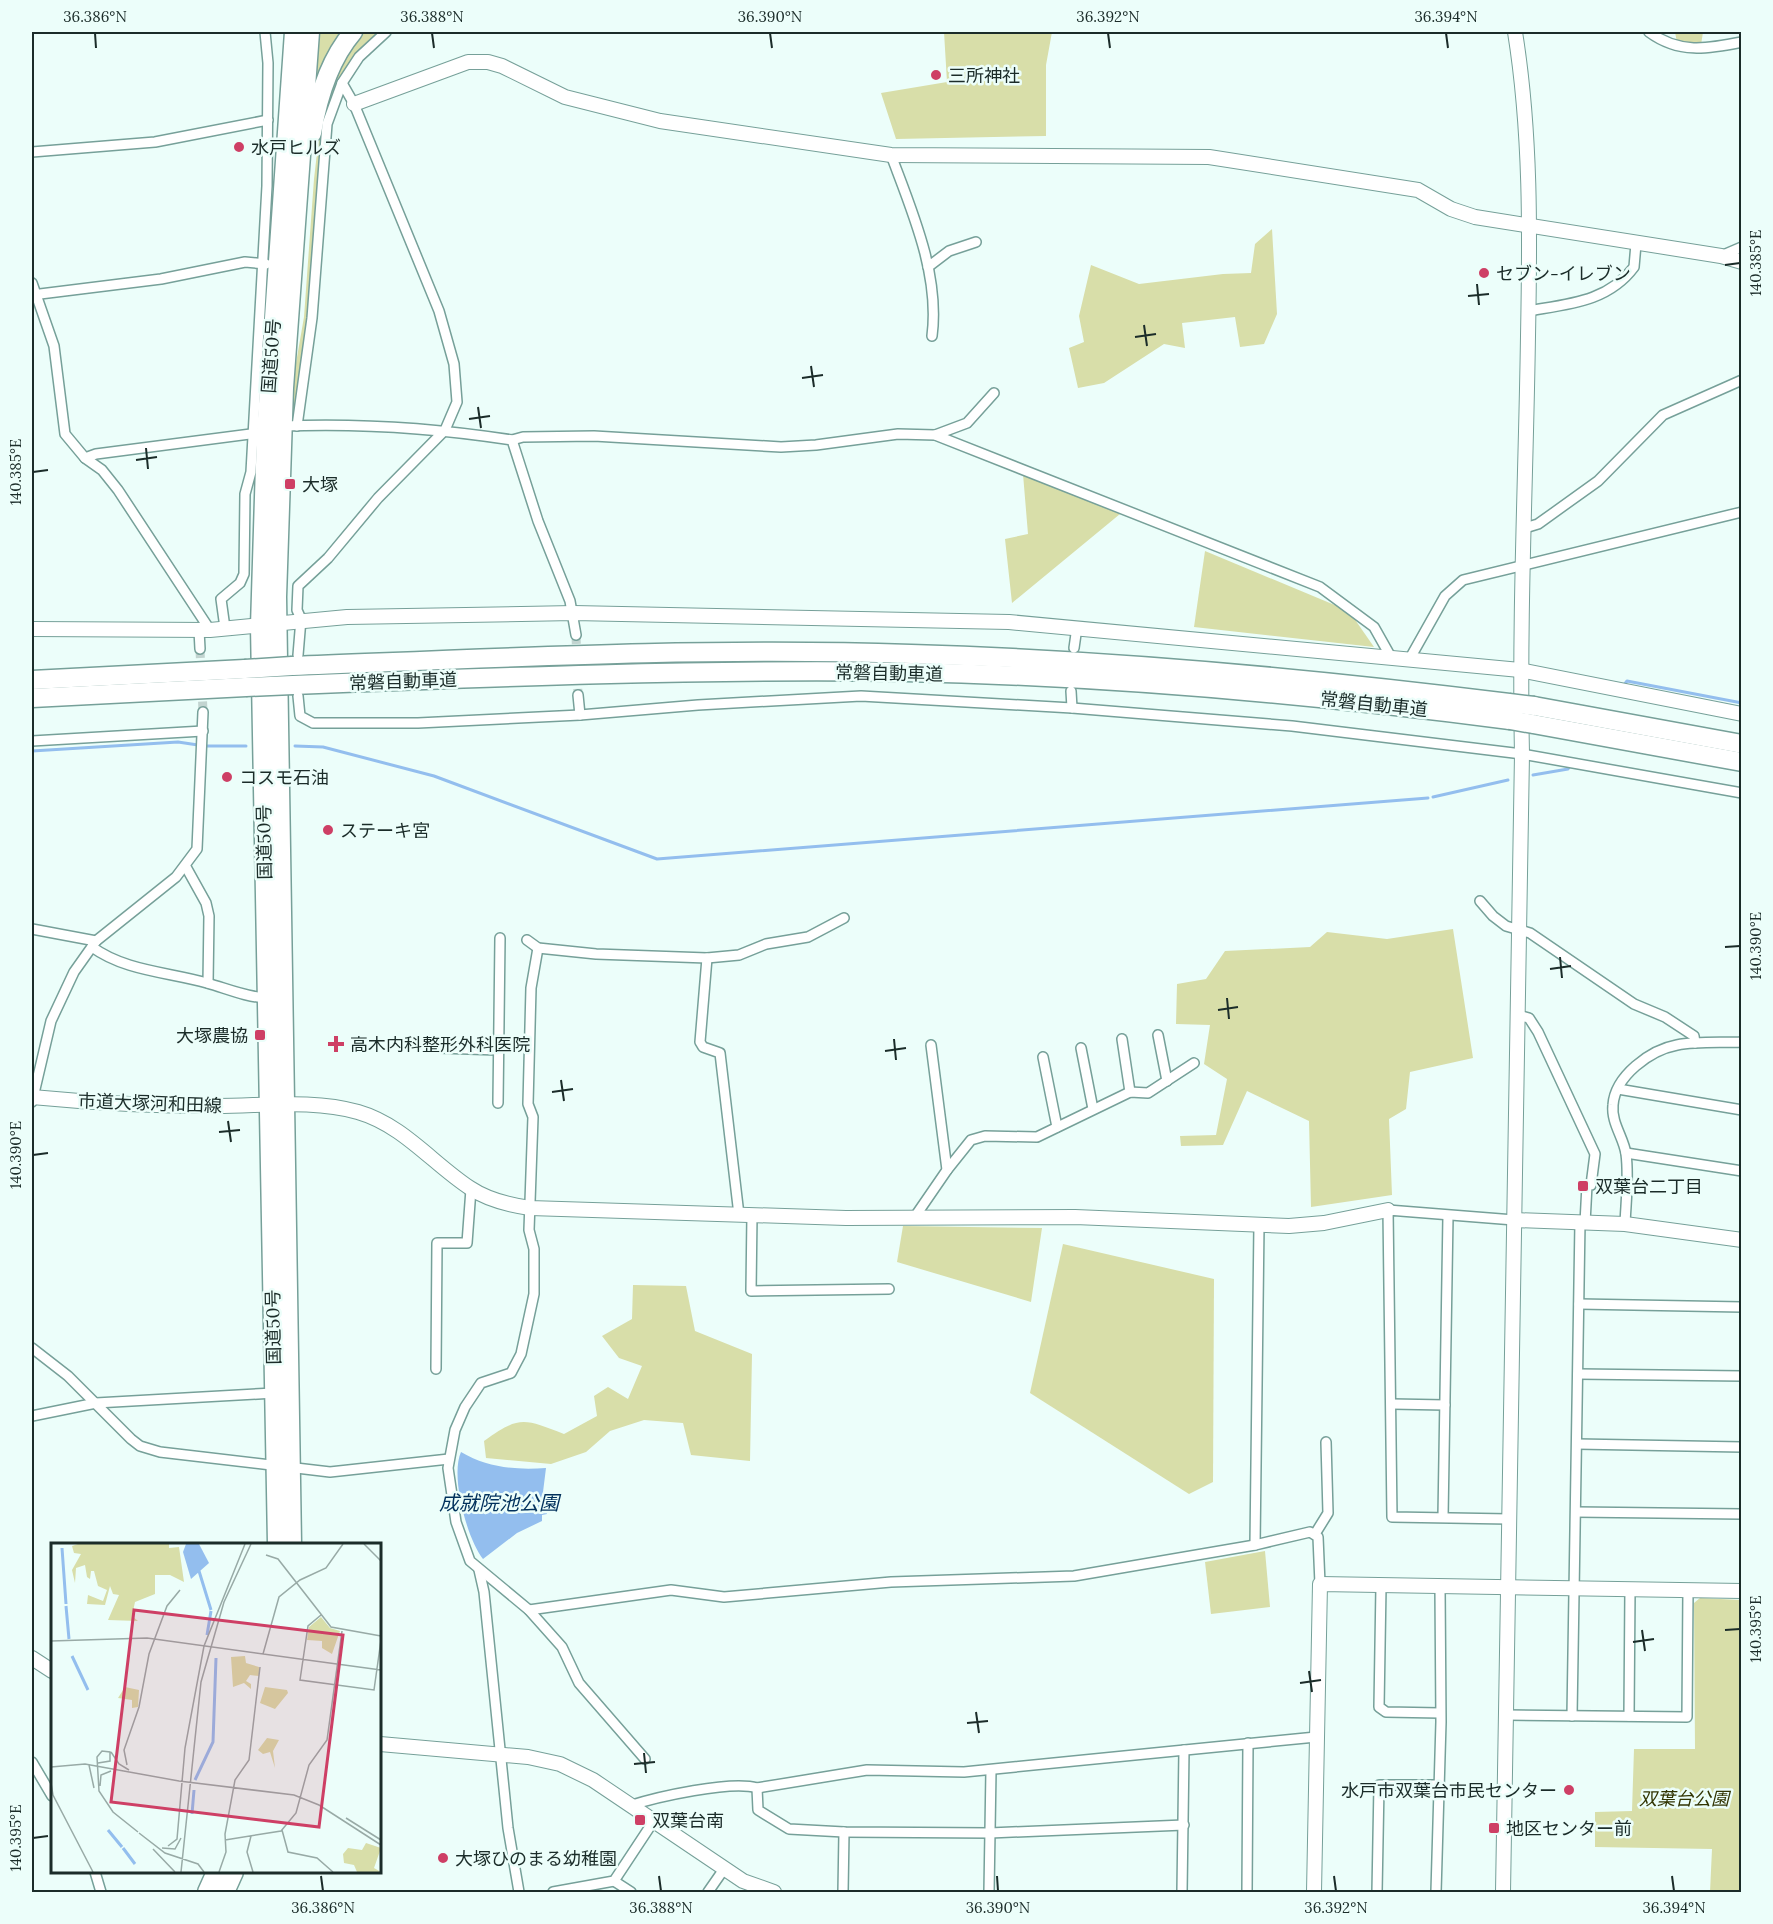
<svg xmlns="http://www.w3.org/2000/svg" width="1773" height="1924" font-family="Lora,'Noto Sans JP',serif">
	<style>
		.green { fill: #d8dea9 }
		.water { fill: #93beee }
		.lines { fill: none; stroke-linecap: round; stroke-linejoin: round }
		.stream { stroke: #93beee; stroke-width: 3 }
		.street-tunnel { stroke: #c2d4d0; stroke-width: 9; stroke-dasharray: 9 4.5; stroke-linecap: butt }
		.street-casing { stroke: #76a099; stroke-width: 12 }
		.secondary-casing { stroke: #76a099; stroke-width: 16 }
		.highway-casing { stroke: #76a099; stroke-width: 21 }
		.street { stroke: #fff; stroke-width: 9 }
		.secondary { stroke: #fff; stroke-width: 14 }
		.highway { stroke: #fff; stroke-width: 18 }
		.highway-bridge-casing { stroke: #76a099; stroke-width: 21; stroke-linecap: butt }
		.highway-bridge { stroke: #fff; stroke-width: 18 }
		.ticks { fill: none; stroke: #1b2c29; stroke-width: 2 }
		.poi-dot { fill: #ce3f65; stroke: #ecfefa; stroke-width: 2 }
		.labels { text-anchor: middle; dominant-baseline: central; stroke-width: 5; stroke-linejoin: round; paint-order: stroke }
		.poi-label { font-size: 18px; fill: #1b2c29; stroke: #ecfefa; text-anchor: start }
		.street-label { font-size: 18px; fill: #1b2c29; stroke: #ecfefa }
		.park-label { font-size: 18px; font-style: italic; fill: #323503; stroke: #ecfefa }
		.water-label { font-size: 20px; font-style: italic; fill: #02315c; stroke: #ecfefa }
		.inset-river { fill: none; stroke: #93beee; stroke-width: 3 }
		.inset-road { fill: none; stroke: #98aaa6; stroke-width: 1.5 }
		.view { fill: #ce3f65; fill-opacity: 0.15; stroke: #ce3f65; stroke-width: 3 }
		.inset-edge { fill: none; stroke: #1b2c29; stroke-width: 3 }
		.neatline { fill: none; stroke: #1b2c29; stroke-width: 2 }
		.ticks-label { font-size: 15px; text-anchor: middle; fill: #1b2c29 }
	</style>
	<rect width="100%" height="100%" fill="#ecfefa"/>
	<g class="green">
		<path d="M318,32H345L318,84L313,80Z"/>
		<path d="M361,32H375L376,35C349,56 332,86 325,118L308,314L294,416H291L292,386L304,317L314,179L321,118L329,87Z"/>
		<path d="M944,32H1052L1046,65V136L896,139L881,93L947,82Z"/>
		<path d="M1675,32H1703L1701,45L1677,43Z"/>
		<path d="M1272,229L1277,314L1264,344L1240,347L1235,317L1182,323L1185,348L1164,344L1104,383L1078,388L1069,348L1084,342L1079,316L1091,265L1139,284L1223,274L1251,273L1255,244Z"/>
		<path d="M1023,474L1120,514L1012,603L1005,539L1028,534Z"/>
		<path d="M1205,551L1349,611L1374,647L1194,627Z"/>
		<path d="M1453,929L1473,1058L1410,1072L1406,1109L1389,1119L1392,1195L1311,1207L1309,1121L1247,1091L1223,1145L1181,1146L1180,1136L1216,1135L1227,1079L1204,1064L1210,1025L1176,1024L1177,984L1206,979L1225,951L1310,947L1327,932L1387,939Z"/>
		<path d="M903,1226L1042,1228L1031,1302L897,1262Z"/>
		<path d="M1063,1244L1214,1279L1213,1482L1189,1494L1030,1393Z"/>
		<path d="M633,1285L686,1286L695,1331L752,1354L750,1461L691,1455L683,1423L644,1420L610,1431L586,1452L551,1464L486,1458L484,1441C520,1415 524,1419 564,1434L597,1416L594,1396L608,1387L628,1399L642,1366L619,1358L602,1336L632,1319Z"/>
		<path d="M1265,1551L1270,1607L1211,1614L1205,1562Z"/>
		<path d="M1700,1598L1741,1600V1892H1710L1712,1849L1595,1847V1812L1632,1811L1634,1749H1695L1694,1603Z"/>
	</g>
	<path class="water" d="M461,1452C488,1468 516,1470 546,1468L543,1492L547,1514L542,1515V1521L517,1533L483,1559C467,1539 450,1476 461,1452Z"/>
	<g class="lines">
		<g class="stream">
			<path d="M1624,685L1627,681L1742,703"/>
			<path d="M207,746H246"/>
			<path d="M295,746L323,747L434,776L657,859L1428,798"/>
			<path d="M32,751L178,742L198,745"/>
			<path d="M1533,775L1568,769L1570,766"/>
			<path d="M1433,797L1508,780"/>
		</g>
		<g class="street-tunnel">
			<path d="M576,635L578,695"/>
			<path d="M200,649L201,674"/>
			<path d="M202,688L203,712"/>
		</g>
		<g class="street-casing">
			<g id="street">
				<path d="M1649,32C1679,54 1707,49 1742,42"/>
				<path d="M32,152L155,142L268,120"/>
				<path d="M891,155C912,211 940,275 932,336"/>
				<path d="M1721,256L1742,247"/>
				<path d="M928,267L949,251L976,242"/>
				<path d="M32,283L54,346L65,434L85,458L102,470L118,490L210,630"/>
				<path d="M32,295L161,279L245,262L266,264"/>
				<path d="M1528,311C1568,304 1608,302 1634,267L1636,244"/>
				<path d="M283,426C360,423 435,428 512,440L538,521L570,601L576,635"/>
				<path d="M297,426L312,318L327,124L342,83L359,57L386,32"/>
				<path d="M935,435L967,423L994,393"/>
				<path d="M512,440L523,437L594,436L781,447L816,445L898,434L935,435L1320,587L1374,627L1392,659"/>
				<path d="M85,458L96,454L258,433"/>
				<path d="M1525,528L1538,524L1598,481L1663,415L1742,380"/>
				<path d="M225,628L221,599L240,583L244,574L245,494L251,472L267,186L268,63L265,32"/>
				<path d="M199,630L200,649"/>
				<path d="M1074,648L1077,627"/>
				<path d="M298,655L301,619L297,610L298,586L328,558L378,498L445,430L457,402L454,364L439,311L354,104L342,83"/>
				<path d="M1409,660L1445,596L1463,580L1742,512"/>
				<path d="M1071,691L1072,708"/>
				<path d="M578,695L580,715"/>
				<path d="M298,696L300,716L313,723H418L580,715L698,705L861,696L1072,708L1292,726L1522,754L1742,793"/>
				<path d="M32,741L203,731"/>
				<path d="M186,867L206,903L209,916L208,983"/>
				<path d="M1480,901L1493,916L1506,926L1530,933L1634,1004L1665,1017L1694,1036L1695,1043"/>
				<path d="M32,929L96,941"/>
				<path d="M527,940L538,948L596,954L707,958L739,955L766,944L808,937L844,918"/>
				<path d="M92,947C125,971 168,972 207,983C228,989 246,997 267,998"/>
				<path d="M538,948L531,988L528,1104L533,1117L529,1230L534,1249V1294L521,1354L511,1373L481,1383L465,1407L455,1430L448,1468L456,1522L470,1561L529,1610L562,1647L579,1683L645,1759"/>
				<path d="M707,958L700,1042L703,1047L720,1053L739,1215"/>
				<path d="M1517,1015L1529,1018L1538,1032L1595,1154L1591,1185H1587L1585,1223"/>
				<path d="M1158,1035L1167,1081"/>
				<path d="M1122,1039L1130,1092"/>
				<path d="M439,1048L498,1050"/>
				<path d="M1081,1048L1093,1109"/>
				<path d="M1043,1057L1057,1127"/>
				<path d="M1618,1089L1742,1110"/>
				<path d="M32,1102L51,1021L74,972L96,941L176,877L197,849L203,712"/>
				<path d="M498,1103L500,938"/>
				<path d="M1626,1153L1742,1171"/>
				<path d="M947,1170L971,1140L985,1136L1037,1137L1130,1092L1148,1093L1194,1063"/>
				<path d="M752,1215L751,1291L889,1289"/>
				<path d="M914,1218L947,1170L931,1045"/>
				<path d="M1625,1224C1626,1201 1629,1176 1626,1154C1624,1138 1611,1123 1613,1105C1615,1076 1650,1050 1677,1045C1697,1041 1720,1043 1742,1042"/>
				<path d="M1579,1304L1742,1307"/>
				<path d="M32,1348L68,1376L131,1439L140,1446L160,1452L330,1472L449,1459"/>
				<path d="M436,1369L437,1243H467L471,1189"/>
				<path d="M1578,1374L1742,1376"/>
				<path d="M1392,1404L1445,1405"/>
				<path d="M32,1416L96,1403L274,1393"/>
				<path d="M1577,1444L1742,1447"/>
				<path d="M1576,1512L1742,1514"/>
				<path d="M1443,1517L1448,1216"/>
				<path d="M1509,1519L1392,1517L1388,1210L1514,1220"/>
				<path d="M1315,1534L1328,1513L1326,1442"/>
				<path d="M1255,1545L1259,1225"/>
				<path d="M479,1570L484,1592L508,1828L519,1892"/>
				<path d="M1381,1586L1379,1707L1386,1712L1440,1713"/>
				<path d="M529,1610L671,1590L724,1597L891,1582L1074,1576L1255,1545L1310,1532L1318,1537L1320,1584"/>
				<path d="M1507,1715L1687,1717L1688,1590"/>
				<path d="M1572,1716L1580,1222"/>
				<path d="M1629,1716L1630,1589"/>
				<path d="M32,1762L52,1796"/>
				<path d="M757,1788L758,1810L789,1829L844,1832L990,1833L1184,1825"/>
				<path d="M629,1806C656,1797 732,1780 757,1788L867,1770L964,1772L1316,1737"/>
				<path d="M95,1872L101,1892"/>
				<path d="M614,1881L631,1892"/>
				<path d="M553,1892L614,1881L653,1822"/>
				<path d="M708,1892L724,1869"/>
				<path d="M843,1892L844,1832"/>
				<path d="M989,1892L991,1770"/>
				<path d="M1182,1892L1184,1750"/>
				<path d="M1247,1892L1248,1743"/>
				<path d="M1377,1892L1379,1785H1438"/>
				<path d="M1436,1892L1441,1722L1440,1588"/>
			</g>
		</g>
		<g class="secondary-casing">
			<g id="secondary">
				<path d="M354,104L468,62H488L502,66L565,97L660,121L891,155L1209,157L1418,190L1451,209L1475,217L1721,256L1742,262"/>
				<path d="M32,629L210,630L347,617L574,613L1009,622L1520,670L1742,714"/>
				<path d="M32,1097C94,1103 155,1106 217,1106C263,1106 314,1099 358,1112C403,1125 432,1163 470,1188C488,1200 509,1205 530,1208L846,1218L1075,1217L1289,1226L1324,1223L1388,1210"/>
				<path d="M1514,1220L1625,1224L1742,1240"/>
				<path d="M32,1658L52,1671"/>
				<path d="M380,1744L528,1757L560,1764L593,1780L743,1881L774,1892"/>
				<path d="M1314,1892L1320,1584L1742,1591"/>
				<path d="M1503,1892L1522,754C1519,615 1526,475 1528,336C1530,234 1531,132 1515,32"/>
			</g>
		</g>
		<g class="highway-casing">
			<g id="highway">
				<path d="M312,133C318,97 329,60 353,32"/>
				<path d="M292,666C498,658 705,647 911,654C1112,660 1310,678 1509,703"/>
				<path d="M32,680L245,669"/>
				<path d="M293,685C497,677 701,669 906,672C1108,676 1309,694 1510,720"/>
				<path d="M32,698L246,687"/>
				<path d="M1534,706L1742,744"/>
				<path d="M1533,724L1742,762"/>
				<path d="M277,1544L260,626L266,433L294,32"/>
				<path d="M292,1544L277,597L284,388L310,32"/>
				<path d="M207,1892L216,1872"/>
				<path d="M225,1892L234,1872"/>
			</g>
		</g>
		<use href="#street" class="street"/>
		<use href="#secondary" class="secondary"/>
		<use href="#highway" class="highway"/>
		<g class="highway-bridge-casing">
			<g id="highway-bridge">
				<path d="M245,669L292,666"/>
				<path d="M246,687L293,685"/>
				<path d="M1509,703L1534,706"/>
				<path d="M1510,720L1533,724"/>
			</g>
		</g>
		<use href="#highway-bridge" class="highway-bridge"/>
	</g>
	<path class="ticks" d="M95,33L96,48M432,33L434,48M770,33L772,48M1108,33L1110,48M1446,33L1448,48M1725,265L1740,263M1477,284L1479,305M1468,296L1489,294M1144,325L1147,346M1135,337L1156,334M811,366L814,387M802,378L823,375M478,407L481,428M469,419L490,416M146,448L148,469M136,460L157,457M33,472L48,470M1725,947L1740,946M1560,957L1562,978M1550,969L1571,966M1227,998L1229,1019M1218,1010L1238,1007M894,1039L896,1060M885,1051L906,1048M561,1080L564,1101M552,1092L573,1089M228,1121L231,1142M219,1132L240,1130M33,1155L48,1153M1642,1630L1645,1651M1725,1630L1740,1629M1633,1642L1654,1639M1309,1671L1312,1692M1300,1683L1321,1680M976,1712L979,1733M967,1723L988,1721M644,1753L646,1773M634,1764L655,1762M33,1838L48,1836M321,1876L323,1891M659,1876L661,1891M997,1876L998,1891M1334,1876L1336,1891M1672,1876L1674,1891"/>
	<g class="poi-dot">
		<circle cx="936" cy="75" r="6"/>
		<circle cx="239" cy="147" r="6"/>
		<circle cx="1484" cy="273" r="6"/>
		<rect x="284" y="478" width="12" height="12" rx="3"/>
		<circle cx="227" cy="777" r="6"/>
		<circle cx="328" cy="830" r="6"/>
		<rect x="254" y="1029" width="12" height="12" rx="3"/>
		<path d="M333 1035h6v6h6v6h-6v6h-6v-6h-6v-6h6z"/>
		<rect x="1577" y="1180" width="12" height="12" rx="3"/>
		<circle cx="1569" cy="1790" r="6"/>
		<rect x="634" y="1814" width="12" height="12" rx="3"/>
		<rect x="1488" y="1822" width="12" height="12" rx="3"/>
		<circle cx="443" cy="1858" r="6"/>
	</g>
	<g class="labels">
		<g class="poi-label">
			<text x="948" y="75">三所神社</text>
			<text x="251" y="147">水戸ヒルズ</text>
			<text x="1496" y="273">セブン-イレブン</text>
			<text x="302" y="484">大塚</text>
			<text x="239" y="777">コスモ石油</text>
			<text x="340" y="830">ステーキ宮</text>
			<text x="248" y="1035" text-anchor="end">大塚農協</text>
			<text x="350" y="1044">高木内科整形外科医院</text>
			<text x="1595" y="1186">双葉台二丁目</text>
			<text x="1557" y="1790" text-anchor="end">水戸市双葉台市民センター</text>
			<text x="652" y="1820">双葉台南</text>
			<text x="1506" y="1828">地区センター前</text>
			<text x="455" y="1858">大塚ひのまる幼稚園</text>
		</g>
		<g class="street-label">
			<text transform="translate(271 356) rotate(-86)">国道50号</text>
			<text transform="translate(889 673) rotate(1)">常磐自動車道</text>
			<text transform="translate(403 681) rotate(-2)">常磐自動車道</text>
			<text transform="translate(1374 704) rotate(6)">常磐自動車道</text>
			<text transform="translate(264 842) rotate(-91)">国道50号</text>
			<text transform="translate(150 1103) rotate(2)">市道大塚河和田線</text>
			<text transform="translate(273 1327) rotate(-91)">国道50号</text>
		</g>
		<g class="park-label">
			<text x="1684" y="1798">双葉台公園</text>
		</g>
		<g class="water-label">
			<text x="499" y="1502">成就院池公園</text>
		</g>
	</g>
	<g transform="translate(51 1543)">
		<rect width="330" height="330" fill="#ecfefa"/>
		<path d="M27,1H118V5L128,4L133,39L119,32H104V51L84,59L81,73L87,78L57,77L68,52L62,51L59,43L54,62L36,61L37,52L52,58L56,47L47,43L43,28H40L39,36L36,34L34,22L25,25L24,40L21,27L30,11L23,10L21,3ZM270,74L279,85L289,88L281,111L271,105V98L256,97L258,84ZM194,113L195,120L208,124V133L199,132L195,138L200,141V146L193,140L182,144L180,114ZM74,144L88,147L87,164L81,165V157L67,155ZM214,144L236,147L237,150L224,166L209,160ZM216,195L228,197L222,208L224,225L219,209L212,211L207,207ZM315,300L330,305L323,325L330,329H306L303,322L293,320L292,311L297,305L311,307Z" fill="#d8dea9"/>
		<path d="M135,1H148L158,20L140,36L132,9Z" fill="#93beee"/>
		<path class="inset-river" d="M11,5L15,61M148,28L160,67M15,63L18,96M156,92L160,68M21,113L37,147M144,237L162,199L165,115M141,271L143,247M57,287L71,304M72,305L84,321"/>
		<path class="inset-road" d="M313,1L330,18M215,12L227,16L280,84L330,93M270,72L257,83L249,137L323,147L330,97M0,98L96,95L330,127M212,111L228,54L249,37L275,25L292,1M60,209L68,221L78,227M47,220L59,218V209L51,208L46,214L48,248L62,269L87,289M38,222L43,245M76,222L73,207L88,164L98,111L116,63L129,47M0,224L34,221L128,238L243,252L268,262L330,302M0,240L2,252L42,329M49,243L50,232L60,228M295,275L330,297M231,287L237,309L266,315L282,329M88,290L114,310L147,321L153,329M200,293L196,309L202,329M174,297L230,288L245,270L258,222L276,197L291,88M117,303L126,296L134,205L153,103L194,1M111,305L124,306L130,295M102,306L124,329M130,329L150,139L173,59L200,1M168,329L175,309L174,291L184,237L198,217L209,124"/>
		<path class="view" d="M83,67L292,92L268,284L60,259Z"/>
		<rect width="330" height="330" class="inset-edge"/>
	</g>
	<rect width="1773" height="1924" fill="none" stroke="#ecfefa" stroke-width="66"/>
	<rect x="33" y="33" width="1707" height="1858" class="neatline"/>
	<g class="ticks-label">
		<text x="95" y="22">36.386°N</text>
		<text x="432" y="22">36.388°N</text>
		<text x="770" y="22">36.390°N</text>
		<text x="1108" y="22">36.392°N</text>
		<text x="1446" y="22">36.394°N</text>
		<text transform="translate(1756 263) rotate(-90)" y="5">140.385°E</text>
		<text transform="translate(16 472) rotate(-90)" y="5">140.385°E</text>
		<text transform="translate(1756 946) rotate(-90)" y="5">140.390°E</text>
		<text transform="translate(16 1155) rotate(-90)" y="5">140.390°E</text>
		<text transform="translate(1756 1629) rotate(-90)" y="5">140.395°E</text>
		<text transform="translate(16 1838) rotate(-90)" y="5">140.395°E</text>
		<text x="323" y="1913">36.386°N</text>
		<text x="661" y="1913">36.388°N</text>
		<text x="998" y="1913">36.390°N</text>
		<text x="1336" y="1913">36.392°N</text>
		<text x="1674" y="1913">36.394°N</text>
	</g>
</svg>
